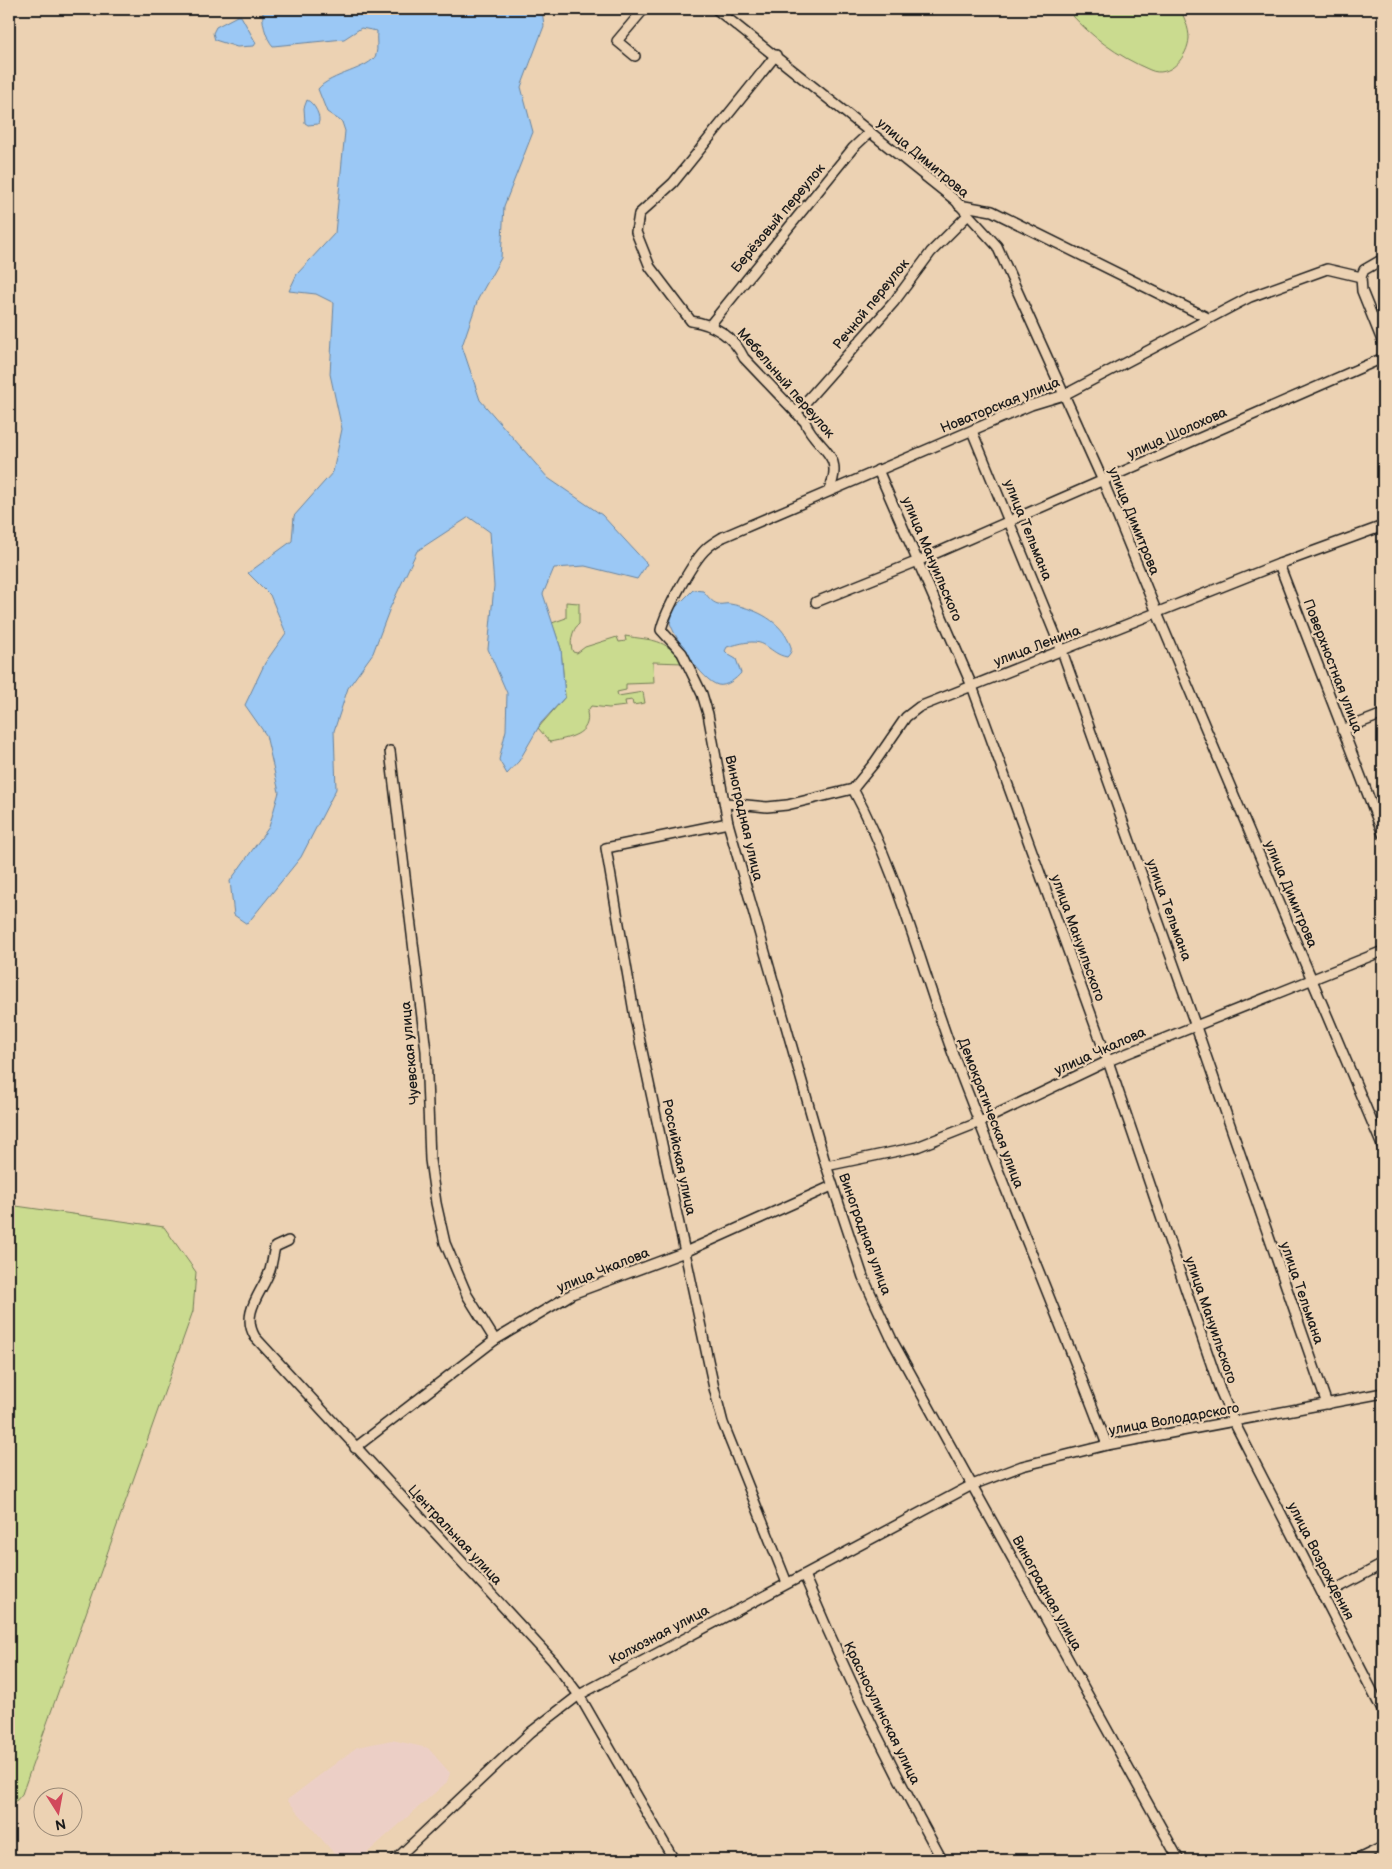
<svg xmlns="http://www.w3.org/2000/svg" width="1392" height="1869" font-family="'Balsamiq Sans',sans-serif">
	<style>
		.built { fill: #eccfc6 }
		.green { fill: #cadb8f; stroke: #737c56 }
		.water { fill: #9bc8f5; stroke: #68839e }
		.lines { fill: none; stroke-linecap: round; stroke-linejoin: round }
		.minor-casing { stroke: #1c1c1c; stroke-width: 12 }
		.minor { stroke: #ecd2b3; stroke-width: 9 }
		.labels { text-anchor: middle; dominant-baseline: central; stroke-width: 4.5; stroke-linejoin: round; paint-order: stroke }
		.street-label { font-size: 14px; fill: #1c1c1c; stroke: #ecd2b3 }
	</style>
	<rect width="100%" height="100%" fill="#ecd2b3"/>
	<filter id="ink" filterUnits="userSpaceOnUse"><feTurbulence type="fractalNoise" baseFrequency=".02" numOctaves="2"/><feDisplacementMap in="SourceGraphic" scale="10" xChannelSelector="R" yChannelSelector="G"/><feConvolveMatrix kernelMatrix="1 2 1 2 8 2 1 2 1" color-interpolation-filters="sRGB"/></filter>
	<g filter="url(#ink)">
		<path class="built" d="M392,1740L428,1748L450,1773L447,1782L359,1860H340L287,1800L357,1747Z"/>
		<g class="green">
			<path d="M1067,9H1180C1184,17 1189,28 1189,38C1188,56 1170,79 1150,70C1119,57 1088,35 1067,9Z"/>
			<path d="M566,602L579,603V624C572,629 569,645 573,652L577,653L585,647L617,637L619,642L626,641L625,636C653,641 664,637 683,663L653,662L654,683L626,684V690L617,692L618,696L643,692L645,703L633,705L632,700L625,701L626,706L609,708L591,706L587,712C592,735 568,738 550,742L538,728L565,697L561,649L552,623L566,618Z"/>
			<path d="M9,1205L164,1227L196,1272L193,1311L22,1794L9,1809Z"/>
		</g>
		<g class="water">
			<path d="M264,9H542L544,26L521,87L533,132L504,206L501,258L478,299L462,346L480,400L548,478L602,515L647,564L637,579L585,566L554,568L543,594L561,649L565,697L541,723L519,761L507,774L499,760L506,730L507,693L488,649L494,586L490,532L469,517L417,551L390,608L373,653L348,688L334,731L336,789L301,857L247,924L234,915L230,881L269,827L279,792L266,735L245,705L265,663L286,633L270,595L248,573L292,541L294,516L333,472L342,429L330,374L334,303L316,294L289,291L297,274L335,233L345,131L342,122L327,112L318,89C330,74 370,69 376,55C378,49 376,38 377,31L361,28L344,39L273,46C266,39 260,18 264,9Z"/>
			<path d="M237,16H241L256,43L254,46L237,47L215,40L213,33L216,27Z"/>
			<path d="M307,100C314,103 322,117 318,124L308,125L305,123L304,108Z"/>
			<path d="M693,590L703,591C708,596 711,602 718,604C722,605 726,603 730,604C753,608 778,619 788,640C792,648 793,651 787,657C777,655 774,651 766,646C755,638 739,644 727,647L725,651L729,655L736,659L741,673C736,679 726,687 718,685C702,681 675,638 670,623L674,609Z"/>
		</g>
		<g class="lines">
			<g class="minor-casing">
				<g id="minor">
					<path d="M716,9L955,200L997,246L1103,481L1157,613L1383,1148"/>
					<path d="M776,55L673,183L639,214L636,232L650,267L691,321C714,324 734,337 744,358L805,422C816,449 846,453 829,490"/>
					<path d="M635,56L617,41L644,9"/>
					<path d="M959,205L992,211L1208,318"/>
					<path d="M1383,259L1364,270L1361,277L1362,291L1383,343"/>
					<path d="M710,325L853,148L870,132"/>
					<path d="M796,413L894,302L931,252L968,215"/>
					<path d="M972,431L1062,651L1195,1024L1327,1404"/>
					<path d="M878,470L972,686L1108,1061L1220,1390L1234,1422L1383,1712"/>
					<path d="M1279,564L1383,834"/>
					<path d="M816,602L918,561L1383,358"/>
					<path d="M1342,730L1383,714"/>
					<path d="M390,751L426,1051L430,1160L436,1203L445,1243L467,1295L495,1340"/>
					<path d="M853,789C898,872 920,965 953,1054C1002,1185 1058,1314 1107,1445"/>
					<path d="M726,803L767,807L787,805L853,789L875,762L906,717L919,707L1279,564L1383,526"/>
					<path d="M728,823L606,848L635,1018L714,1388L723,1423L787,1583"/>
					<path d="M826,1166L917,1147L980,1122L1108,1061L1383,951"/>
					<path d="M288,1241L275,1247C273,1255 272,1263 270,1270C263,1292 240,1312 255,1337L553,1661L579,1695L674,1860"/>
					<path d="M355,1448L495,1340L572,1294L685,1252L832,1186"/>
					<path d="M804,1575C845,1673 891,1767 942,1860"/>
					<path d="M1323,1596L1383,1564"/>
					<path d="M395,1860L531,1732L579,1695L972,1485L1022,1466L1107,1445L1383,1393"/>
					<path d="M1179,1860L893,1342L863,1277L824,1159L728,823L708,714L702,694L682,653L661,630C665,612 693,560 707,548C711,544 718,540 723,537L1031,405L1064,395L1250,297L1327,269L1361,277"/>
					<path d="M1356,1860L1383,1847"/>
				</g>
			</g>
			<use href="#minor" class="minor"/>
		</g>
	</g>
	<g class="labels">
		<g class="street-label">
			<text transform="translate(923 158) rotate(40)">улица Димитрова</text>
			<text transform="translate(778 218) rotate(-50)">Берёзовый переулок</text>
			<text transform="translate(871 304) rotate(-51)">Речной переулок</text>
			<text transform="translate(786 383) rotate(49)">Мебельный переулок</text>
			<text transform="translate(1000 405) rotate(-22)">Новаторская улица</text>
			<text transform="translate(1177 433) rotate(-24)">улица Шолохова</text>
			<text transform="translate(1134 521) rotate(68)">улица Димитрова</text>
			<text transform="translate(1028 530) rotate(68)">улица Тельмана</text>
			<text transform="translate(932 559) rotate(67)">улица Мануильского</text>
			<text transform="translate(1037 646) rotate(-21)">улица Ленина</text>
			<text transform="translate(1333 666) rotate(69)">Поверхностная улица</text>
			<text transform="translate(744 818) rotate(77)">Виноградная улица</text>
			<text transform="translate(1291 894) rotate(67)">улица Димитрова</text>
			<text transform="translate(1169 910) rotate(70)">улица Тельмана</text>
			<text transform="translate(1078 938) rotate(70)">улица Мануильского</text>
			<text transform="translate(1100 1051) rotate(-24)">улица Чкалова</text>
			<text transform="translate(410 1053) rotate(-95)">Чуевская улица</text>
			<text transform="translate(991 1113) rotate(69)">Демократическая улица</text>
			<text transform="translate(679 1157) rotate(78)">Российская улица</text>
			<text transform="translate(865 1234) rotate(70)">Виноградная улица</text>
			<text transform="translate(603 1270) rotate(-22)">улица Чкалова</text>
			<text transform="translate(1302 1293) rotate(71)">улица Тельмана</text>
			<text transform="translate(1211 1320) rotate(71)">улица Мануильского</text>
			<text transform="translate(1174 1419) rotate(-10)">улица Володарского</text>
			<text transform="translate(455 1535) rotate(47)">Центральная улица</text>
			<text transform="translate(1321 1561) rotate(63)">улица Возрождения</text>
			<text transform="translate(1047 1593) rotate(61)">Виноградная улица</text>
			<text transform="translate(659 1635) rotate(-28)">Колхозная улица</text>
			<text transform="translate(882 1713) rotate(64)">Красносулинская улица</text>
		</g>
	</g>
	<rect width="1392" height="1869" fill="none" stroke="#ecd2b3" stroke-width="30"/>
	<rect x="15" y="15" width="1362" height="1839" fill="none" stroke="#1c1c1c" stroke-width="2" filter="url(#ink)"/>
	<g transform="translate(58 1812) rotate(169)"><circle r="24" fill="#ecd2b3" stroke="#998977"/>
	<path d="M0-4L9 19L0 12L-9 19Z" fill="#d1495b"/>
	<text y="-8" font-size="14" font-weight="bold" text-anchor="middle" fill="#1c1c1c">N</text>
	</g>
</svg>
